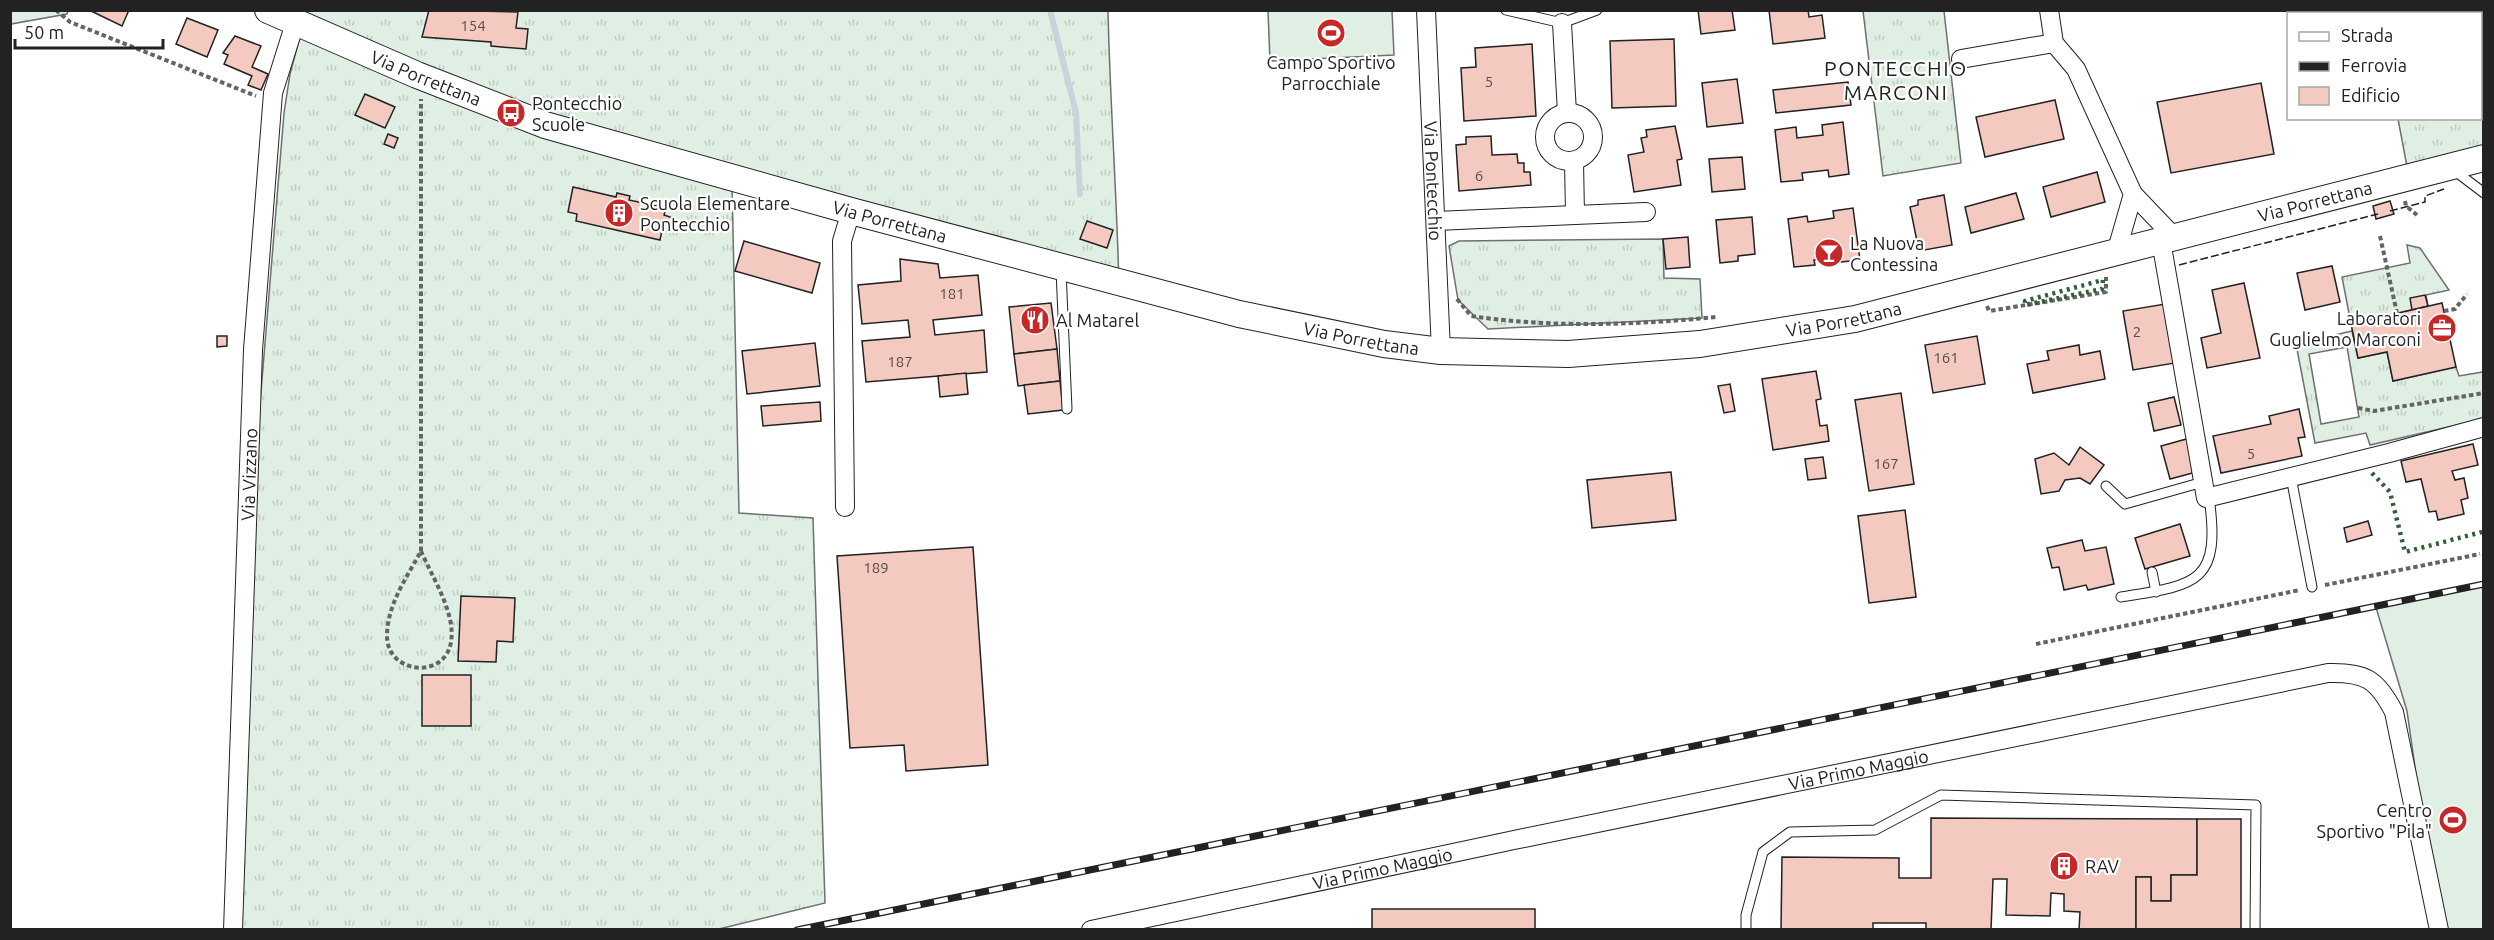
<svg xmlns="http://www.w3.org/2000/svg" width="2494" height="940" font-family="Ubuntu,sans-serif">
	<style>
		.grass { fill: url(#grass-tufts); stroke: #6f6f6f; stroke-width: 1.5; fill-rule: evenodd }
		.garden { fill: #e0efe3; stroke: #6f6f6f; stroke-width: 1.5 }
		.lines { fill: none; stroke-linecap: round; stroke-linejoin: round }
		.stream { stroke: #c7d3dd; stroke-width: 6 }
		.building { fill: #f3c9c0; stroke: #222; stroke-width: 1.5 }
		.lane-casing { stroke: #222; stroke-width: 11 }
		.street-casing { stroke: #222; stroke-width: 20 }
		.secondary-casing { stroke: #222; stroke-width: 28 }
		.path { stroke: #646464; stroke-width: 4; stroke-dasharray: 4.5 3; stroke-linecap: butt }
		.lane { stroke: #fff; stroke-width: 9 }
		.street { stroke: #fff; stroke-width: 18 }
		.secondary { stroke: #fff; stroke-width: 26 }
		.rail-casing { stroke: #222; stroke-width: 7 }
		.rail { stroke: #fff; stroke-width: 4.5; stroke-dasharray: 14; stroke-linecap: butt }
		.hedge { stroke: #2f5e38; stroke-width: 4.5; stroke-dasharray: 3 4.5; stroke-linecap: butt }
		.fence { stroke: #222; stroke-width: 1.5; stroke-dasharray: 8 3; stroke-linecap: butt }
		.labels { text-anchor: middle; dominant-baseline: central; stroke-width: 4.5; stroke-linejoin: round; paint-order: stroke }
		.number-label { font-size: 15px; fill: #564c4a }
		.poi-label { font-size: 18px; fill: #222; stroke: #fff; text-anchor: start }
		.street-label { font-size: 18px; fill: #222; stroke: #fff }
		.quarter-label { font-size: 21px; letter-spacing: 1.5px; fill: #222; stroke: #fff }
	</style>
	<defs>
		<pattern id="grass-tufts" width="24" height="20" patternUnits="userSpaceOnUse" patternTransform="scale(1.5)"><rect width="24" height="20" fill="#e0efe3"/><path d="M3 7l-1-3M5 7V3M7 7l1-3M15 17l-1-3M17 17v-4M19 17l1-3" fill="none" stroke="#c0cdc2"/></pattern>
	</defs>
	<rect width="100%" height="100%" fill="#fff"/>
	<g class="grass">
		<path d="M11,10H68V11L67,14L11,24Z"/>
		<path d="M299,11H1108C1110,103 1117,196 1119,288L1075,284L732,184L739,513L813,518L825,903L715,930H240L258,428L284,113L290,74L306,14Z"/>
		<path d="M1944,11L1961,163L1883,176L1863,11Z"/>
		<path d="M2378,11H2483V158L2409,177L2398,119L2480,118V14H2379Z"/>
		<path d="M1663,239L1664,278L1700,279L1702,318L1488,329L1458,300L1449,246L1459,241Z"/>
		<path d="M2407,245L2420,248L2449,290L2426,295L2428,306L2351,324L2342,277L2410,263Z"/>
		<path d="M2352,331L2358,358L2387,352L2393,381L2456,367L2459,376L2483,372V419L2370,445L2366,433L2315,443L2296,344ZM2347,347L2359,417L2321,424L2309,354Z"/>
	</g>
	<g class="garden">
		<path d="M1268,11H1392L1394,55L1270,61Z"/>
		<path d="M2483,583V929H2438L2407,711L2375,604Z"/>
	</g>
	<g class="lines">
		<path class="stream" d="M1050,10L1076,113L1080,194"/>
	</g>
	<g class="building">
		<path d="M89,10H129L122,26Z"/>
		<path d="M429,10L518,12L516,28L528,29L526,49L491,46V42L422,37Z"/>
		<path d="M1698,10H1732L1735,30L1701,34Z"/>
		<path d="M1769,10H1808L1809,17L1822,15L1825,38L1773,44Z"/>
		<path d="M187,18L218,30L207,57L176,44Z"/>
		<path d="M235,36L261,46L252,67L268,74L261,90L248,85L252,76L224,64L228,55L223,53Z"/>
		<path d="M1674,39L1676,106L1612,108L1610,41Z"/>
		<path d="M1532,44L1536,116L1464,121L1461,68L1476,67L1475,48Z"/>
		<path d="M1737,79L1743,123L1707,127L1702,83Z"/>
		<path d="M1848,82L1851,105L1776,113L1773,90Z"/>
		<path d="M2261,83L2274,154L2171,173L2157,102Z"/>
		<path d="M365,94L395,107L385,128L355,115Z"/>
		<path d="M2055,100L2064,139L1985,157L1976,117Z"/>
		<path d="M1843,122L1849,174L1829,177L1828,170L1802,173L1803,180L1781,182L1775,130L1796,127L1797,138L1823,135L1822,125Z"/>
		<path d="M1675,126L1682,159L1677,160L1681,185L1634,192L1628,155L1644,152L1641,138L1647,137L1646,130Z"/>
		<path d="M388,134L398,138L394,148L384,144Z"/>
		<path d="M1491,136L1492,155L1517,154L1518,163H1524V172H1530L1531,185L1459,191L1456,145L1466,144V137Z"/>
		<path d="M1742,157L1745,189L1712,192L1709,159Z"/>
		<path d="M2097,172L2105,202L2051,217L2043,187Z"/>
		<path d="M573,187L616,197L617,193L630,196L629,200L666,208L664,215L673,218L670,231L662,230L660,240L576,221L577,214L568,212Z"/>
		<path d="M2016,193L2024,219L1971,233L1965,207Z"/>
		<path d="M1944,195L1952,245L1919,251L1910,207L1918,205V200Z"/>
		<path d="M2390,201L2394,214L2376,219L2373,206Z"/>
		<path d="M1853,208L1860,260L1841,262L1840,256L1814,260L1815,265L1794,267L1788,219L1807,216L1808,222L1834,218L1833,211Z"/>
		<path d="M1752,217L1755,254L1738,256V261L1720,263L1716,220Z"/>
		<path d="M1087,221L1113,230L1107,248L1080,239Z"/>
		<path d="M1688,237L1690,267L1666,269L1663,239Z"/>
		<path d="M744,241L820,263L812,293L735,271Z"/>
		<path d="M900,259L938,264L940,278L978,275L982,315L933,320L935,335L984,330L987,372L866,382L862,341L910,337L908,320L862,324L858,285L901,281Z"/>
		<path d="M2332,266L2340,302L2305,310L2297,273Z"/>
		<path d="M2244,283L2260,358L2207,368L2201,338L2221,333L2212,290Z"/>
		<path d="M2425,295L2428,306L2412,310L2410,298Z"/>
		<path d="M1051,303L1057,349L1014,354L1009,307Z"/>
		<path d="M2442,303L2456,367L2393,381L2387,352L2358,358L2351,324Z"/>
		<path d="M2165,304L2175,363L2133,370L2123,311Z"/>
		<path d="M217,336H227V346L217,347Z"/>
		<path d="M1977,336L1985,384L1933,393L1925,345Z"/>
		<path d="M815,343L820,386L747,394L742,351Z"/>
		<path d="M2079,345L2080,355L2100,351L2105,379L2033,393L2027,364L2049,360L2047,351Z"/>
		<path d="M1057,349L1060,381L1018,386L1014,354Z"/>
		<path d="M1816,371L1821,399L1816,400L1820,426L1827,425L1829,441L1773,450L1762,379Z"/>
		<path d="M966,373L968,394L940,397L938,376Z"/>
		<path d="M1060,381L1063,410L1028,414L1024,385Z"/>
		<path d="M1730,384L1735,411L1724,413L1718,386Z"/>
		<path d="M1901,393L1914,484L1869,491L1855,400Z"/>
		<path d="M2174,397L2181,425L2154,431L2148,403Z"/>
		<path d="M820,402L821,421L763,426L761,406Z"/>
		<path d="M2299,409L2305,437L2298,438L2302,456L2221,473L2213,436L2271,424L2269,416Z"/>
		<path d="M2190,438L2200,471L2170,479L2161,446Z"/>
		<path d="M2473,444L2478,465L2452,471L2455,480L2464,478L2468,498L2461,500L2464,514L2438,520L2436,511L2429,512L2421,479L2406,482L2401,461Z"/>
		<path d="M2080,447L2104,465L2090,484L2080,478L2065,480L2059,491L2041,494L2035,459L2054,453L2069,465Z"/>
		<path d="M1823,457L1826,478L1808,480L1805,459Z"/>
		<path d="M1671,472L1676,520L1592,528L1587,480Z"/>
		<path d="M1905,510L1916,597L1869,603L1858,516Z"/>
		<path d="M2368,521L2372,535L2347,542L2344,528Z"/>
		<path d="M2180,524L2190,556L2145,569L2135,538Z"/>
		<path d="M2082,540L2085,551L2106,547L2114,584L2088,590L2086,585L2064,590L2059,567L2052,568L2047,548Z"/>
		<path d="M973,547L988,765L906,771L904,745L850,748L837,556Z"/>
		<path d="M461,596L515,598L513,642L497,641L496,662L458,661Z"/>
		<rect x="422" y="675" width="49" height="51"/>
		<path d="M1931,818L2197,819V875H2171V901H2151V877H2136V930H2079L2080,912L2064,911V894L2051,893L2050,916L2006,915L2007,879H1993L1991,930H1926V923H1873V930H1781L1782,857L1899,858V878H1931Z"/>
		<path d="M2197,819H2241V930H2136V877H2151V901H2171V875H2197Z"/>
		<rect x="1372" y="909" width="163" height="21"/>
	</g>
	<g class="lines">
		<g class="lane-casing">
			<g id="lane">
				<path d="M1506,10L1562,23L1597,10"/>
				<path d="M2455,171L2484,193"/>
				<path d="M1061,270L1067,409"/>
				<path d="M2291,477L2312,587"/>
				<path d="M2106,486L2125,504L2203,482"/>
				<path d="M2152,572L2156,592"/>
				<path d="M2121,597C2198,585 2221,583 2209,497"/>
				<path d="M1746,930V915L1763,852L1790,832L1875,830L1941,795L2256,805L2255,930"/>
			</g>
		</g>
		<g class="street-casing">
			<g id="street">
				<path id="s1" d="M1426,10L1441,351"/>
				<path d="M2049,10L2054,43L2076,69L2133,194L2116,253"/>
				<path d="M1562,23L1567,113"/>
				<path d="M1961,59L2054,43"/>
				<circle cx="1569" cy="137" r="24"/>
				<path d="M1574,161L1575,215L1646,212"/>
				<path d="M2133,194L2175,238"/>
				<path d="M1436,221L1575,215"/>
				<path d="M2161,241L2206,498L2389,453L2484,427"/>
				<path d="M845,507L842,241L851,211"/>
				<path id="s2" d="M233,930L253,350L273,93L295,23"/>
				<path id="s3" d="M1091,930L1514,840L2328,673C2365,672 2377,679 2394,712L2439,930"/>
			</g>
		</g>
		<g class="secondary-casing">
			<g id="secondary">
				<path id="s4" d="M268,10L417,75L545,125L851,211L1239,314L1384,344L1441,351L1568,354L1700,344L1855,319L2484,158"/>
			</g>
		</g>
		<g class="path">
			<path d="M56,10L70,22L256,96"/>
			<path d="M2405,201L2406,206L2417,215"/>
			<path d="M2380,236L2397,313"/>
			<path d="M1457,299L1471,316C1551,328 1636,325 1716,317"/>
			<path d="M1987,306L1989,311L2106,292V277"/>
			<path d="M2444,311L2455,309L2467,294"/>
			<path d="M2358,408L2374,411L2484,393"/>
			<path d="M421,551V99"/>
			<path d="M421,551C432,577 456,613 451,642C445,680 387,674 387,636C387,605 407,577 421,551Z"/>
			<path d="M2325,585L2480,554"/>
			<path d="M2036,644L2300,590"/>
		</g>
		<use href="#lane" class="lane"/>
		<use href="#street" class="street"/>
		<use href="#secondary" class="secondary"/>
		<g class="rail-casing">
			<path id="rail" d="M797,930L2484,584"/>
		</g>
		<use href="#rail" class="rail"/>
		<g class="hedge">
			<path d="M2103,280L2102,289L2025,305V301Z"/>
			<path d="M2372,473L2390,492L2405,552L2482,532"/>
		</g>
		<g class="fence">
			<path d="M2390,211L2425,202V196L2444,189"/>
			<path d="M2179,265L2378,214"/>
		</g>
	</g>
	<defs>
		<g id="stadium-disc" transform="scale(1.5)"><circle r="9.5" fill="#c62828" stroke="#fff"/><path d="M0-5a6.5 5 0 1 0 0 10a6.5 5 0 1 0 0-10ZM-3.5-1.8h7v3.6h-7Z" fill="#fff"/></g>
		<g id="bus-disc" transform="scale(1.5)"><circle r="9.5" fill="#c62828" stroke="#fff"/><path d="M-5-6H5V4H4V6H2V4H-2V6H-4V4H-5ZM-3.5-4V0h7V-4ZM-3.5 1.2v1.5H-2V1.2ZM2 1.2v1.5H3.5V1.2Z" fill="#fff"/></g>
		<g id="building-disc" transform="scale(1.5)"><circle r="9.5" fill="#c62828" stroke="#fff"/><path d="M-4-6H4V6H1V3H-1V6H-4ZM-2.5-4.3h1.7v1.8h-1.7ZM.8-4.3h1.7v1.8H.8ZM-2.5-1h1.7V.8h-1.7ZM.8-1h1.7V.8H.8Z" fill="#fff"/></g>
		<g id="bar-disc" transform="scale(1.5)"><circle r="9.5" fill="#c62828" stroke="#fff"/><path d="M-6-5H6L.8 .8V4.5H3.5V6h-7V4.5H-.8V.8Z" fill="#fff"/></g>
		<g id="restaurant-disc" transform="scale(1.5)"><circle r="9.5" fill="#c62828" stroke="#fff"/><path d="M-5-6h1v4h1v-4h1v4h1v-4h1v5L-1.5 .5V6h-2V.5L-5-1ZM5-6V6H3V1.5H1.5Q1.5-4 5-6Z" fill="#fff"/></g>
		<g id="office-disc" transform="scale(1.5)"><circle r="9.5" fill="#c62828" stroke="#fff"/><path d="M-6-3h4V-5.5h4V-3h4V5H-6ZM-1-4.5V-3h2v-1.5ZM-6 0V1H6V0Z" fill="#fff"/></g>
	</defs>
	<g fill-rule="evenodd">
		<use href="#stadium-disc" x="1331" y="33"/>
		<use href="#bus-disc" x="511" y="113"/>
		<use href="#building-disc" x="619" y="213"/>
		<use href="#bar-disc" x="1829" y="253"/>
		<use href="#restaurant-disc" x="1035" y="320"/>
		<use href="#office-disc" x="2442" y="328"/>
		<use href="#stadium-disc" x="2453" y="820"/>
		<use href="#building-disc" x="2064" y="866"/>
	</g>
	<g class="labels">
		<g class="number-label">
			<text x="473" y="25">154</text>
			<text x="1489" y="81">5</text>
			<text x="1479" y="175">6</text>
			<text x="952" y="293">181</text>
			<text x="2137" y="331">2</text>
			<text x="1946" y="357">161</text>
			<text x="900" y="361">187</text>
			<text x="2251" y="453">5</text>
			<text x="1886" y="463">167</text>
			<text x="876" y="567">189</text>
		</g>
		<g class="poi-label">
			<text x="1331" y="62" text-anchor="middle">Campo Sportivo<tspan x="1331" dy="21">Parrocchiale</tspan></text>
			<text x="532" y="103">Pontecchio<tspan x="532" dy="21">Scuole</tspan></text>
			<text x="640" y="203">Scuola Elementare<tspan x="640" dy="21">Pontecchio</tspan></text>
			<text x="1850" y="243">La Nuova<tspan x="1850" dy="21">Contessina</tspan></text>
			<text x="2421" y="318" text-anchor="end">Laboratori<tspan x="2421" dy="21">Guglielmo Marconi</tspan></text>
			<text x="1056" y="320">Al Matarel</text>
			<text x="2432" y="810" text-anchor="end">Centro<tspan x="2432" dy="21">Sportivo "Pila"</tspan></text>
			<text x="2085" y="866">RAV</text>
		</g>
		<g class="street-label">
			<text stroke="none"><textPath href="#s4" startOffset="172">Via Porrettana</textPath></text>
			<text stroke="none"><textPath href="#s1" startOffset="171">Via Pontecchio</textPath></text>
			<text stroke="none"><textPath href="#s4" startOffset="2116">Via Porrettana</textPath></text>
			<text stroke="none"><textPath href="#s4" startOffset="658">Via Porrettana</textPath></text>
			<text stroke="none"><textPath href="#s4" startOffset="1630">Via Porrettana</textPath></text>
			<text stroke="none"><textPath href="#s4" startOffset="1144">Via Porrettana</textPath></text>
			<text stroke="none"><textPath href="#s2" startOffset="456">Via Vizzano</textPath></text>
			<text stroke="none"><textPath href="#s3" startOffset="784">Via Primo Maggio</textPath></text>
			<text stroke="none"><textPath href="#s3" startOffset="298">Via Primo Maggio</textPath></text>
		</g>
		<g class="quarter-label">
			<text x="1896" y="68">PONTECCHIO<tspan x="1896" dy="24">MARCONI</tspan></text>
		</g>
	</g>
	<rect width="2494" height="940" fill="none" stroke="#222222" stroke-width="24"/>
	<rect x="2287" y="12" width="195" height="108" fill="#ffffff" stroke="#a7a7a7" stroke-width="1.5"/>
	<rect x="2299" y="32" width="30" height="9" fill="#ffffff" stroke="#a7a7a7" stroke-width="1.5"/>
	<text x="2341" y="42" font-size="18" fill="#222222">Strada</text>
	<rect x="2299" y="62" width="30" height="9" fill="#222222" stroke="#a7a7a7" stroke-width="1.5"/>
	<text x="2341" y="72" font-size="18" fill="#222222">Ferrovia</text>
	<rect x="2299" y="87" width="30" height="18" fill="#f3c9c0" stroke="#a7a7a7" stroke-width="1.5"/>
	<text x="2341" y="102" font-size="18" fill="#222222">Edificio</text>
	<path d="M15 39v9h148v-9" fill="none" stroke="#222222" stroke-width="3"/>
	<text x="24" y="39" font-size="18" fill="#222222" stroke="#ffffff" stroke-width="4.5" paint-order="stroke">50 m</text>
</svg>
